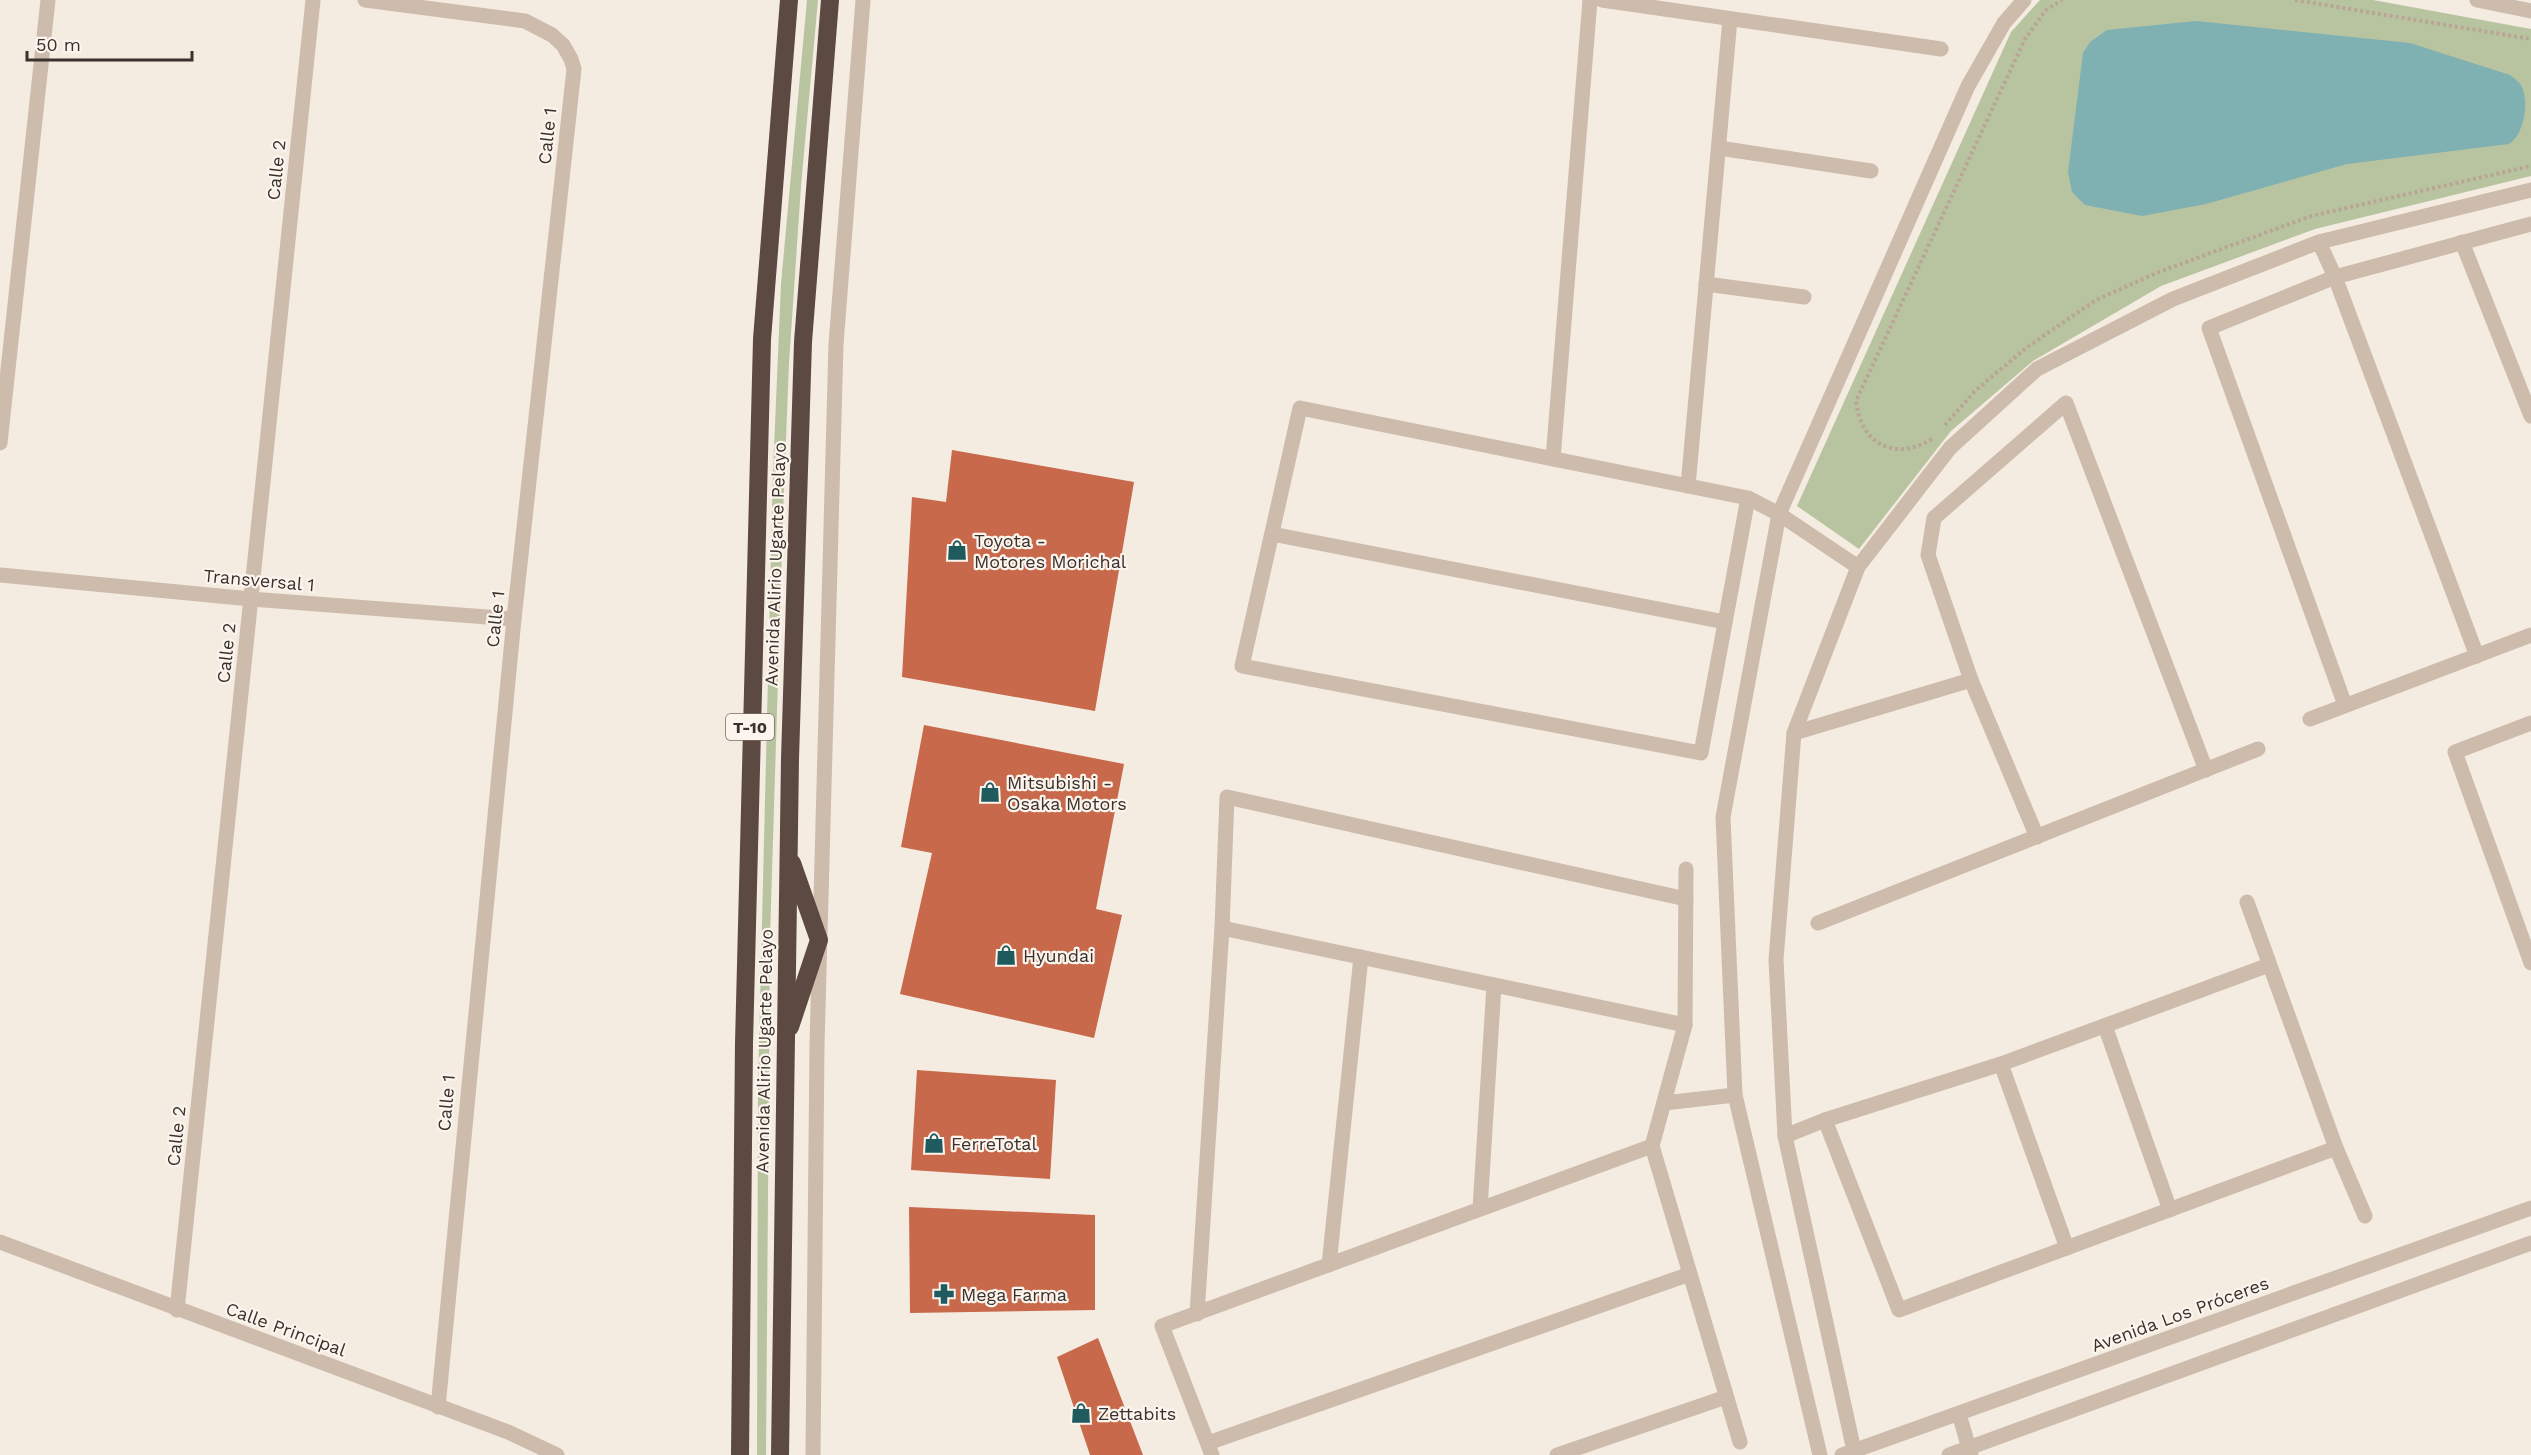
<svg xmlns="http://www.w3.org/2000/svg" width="2531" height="1455" font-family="'Work Sans',sans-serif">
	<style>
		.green { fill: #b8c4a0 }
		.water { fill: #7fb0b2 }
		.building { fill: #c8694b }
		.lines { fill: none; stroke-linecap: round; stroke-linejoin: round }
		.path { stroke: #b9a596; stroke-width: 4; stroke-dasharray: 3 3; stroke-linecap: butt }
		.street { stroke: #cdbbac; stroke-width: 15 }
		.highway { stroke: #5c4a42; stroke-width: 18 }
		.labels { text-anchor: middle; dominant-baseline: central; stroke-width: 4.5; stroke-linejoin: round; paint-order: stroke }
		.shield { fill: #fbf5ee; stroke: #756b66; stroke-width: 1.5 }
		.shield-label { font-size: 16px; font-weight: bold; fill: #3b302b }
		.street-label { font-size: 18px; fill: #3b302b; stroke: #fbf5ee }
		.poi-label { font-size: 18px; fill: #3b302b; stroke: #fbf5ee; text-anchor: start }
	</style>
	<rect width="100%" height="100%" fill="#f4ebe1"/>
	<g class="green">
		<path d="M807,0H818L801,186L789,363L783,515L770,937L766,1455H757L758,1087L773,472L781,284Z"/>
		<path d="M2040,0H2373L2531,29V176L2315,229L2161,286L2033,361L1951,431L1859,549L1797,506L2011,32Z"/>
	</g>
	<path class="water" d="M2196,21L2410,43L2510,75C2514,78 2519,82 2521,85C2530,101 2524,135 2509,144L2347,164L2206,204L2142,216L2085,205L2072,192L2068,172L2083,53L2090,42L2107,30Z"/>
	<g class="building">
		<path d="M952,450L1134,482L1095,711L902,677L912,497L946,502Z"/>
		<path d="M924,725L1124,764L1096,909L1122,915L1094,1038L900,994L932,853L901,847Z"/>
		<path d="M917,1070L1056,1080L1050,1179L911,1170Z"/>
		<path d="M909,1207L1095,1215V1310L910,1313Z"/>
		<path d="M1098,1338L1143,1455H1090L1057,1357Z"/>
	</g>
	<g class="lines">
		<g class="path">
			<path d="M2295,0L2531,39"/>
			<path d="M1945,425L1975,391L2026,348L2096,300L2159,272L2311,216L2531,166"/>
			<path d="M1932,439C1894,462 1861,444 1856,401L2025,39L2046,10L2062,0"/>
		</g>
		<g class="street">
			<path d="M365,0L525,21L552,35L563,45L571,59L574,69L514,619L438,1407"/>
			<path d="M1602,0L1941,49"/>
			<path d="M2477,0L2531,11"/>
			<path d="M1719,148L1871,171"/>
			<path d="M2319,242L2335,277L2477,656"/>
			<path d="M2462,242L2531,416"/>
			<path d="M1706,284L1804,297"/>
			<path d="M0,443L48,0"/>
			<path d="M1553,459L1590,0"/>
			<path d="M1688,486L1730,19"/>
			<path d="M1748,498L1701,753L1242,666L1300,408L1748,498L1779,514L1858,567"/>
			<path d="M1272,534L1725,622"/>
			<path d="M0,575L251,599L514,619"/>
			<path d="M2345,705L2209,328L2335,277L2531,224"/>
			<path d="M2310,719L2531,635"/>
			<path d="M2531,723L2455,752L2531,963"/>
			<path d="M1794,733L1971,680"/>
			<path d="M2037,837L1971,680L1928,555L1934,518L2066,403L2206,770"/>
			<path d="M1686,869L1685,1025L1652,1146L1740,1442"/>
			<path d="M2247,902L2336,1148L2365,1216"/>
			<path d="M1818,923L2258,749"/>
			<path d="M1222,928L1685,1025"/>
			<path d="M2105,1026L2170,1210"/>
			<path d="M2001,1064L2067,1248"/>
			<path d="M1664,1103L1735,1095"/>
			<path d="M1825,1120L1899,1310L2336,1148"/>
			<path d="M1785,1136L1825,1120L2001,1064L2269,965"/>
			<path d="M1480,1209L1494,985"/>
			<path d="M0,1242L508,1432L557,1455"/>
			<path d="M1329,1265L1361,957"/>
			<path d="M177,1310L313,0"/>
			<path d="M1197,1314L1222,928L1227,797L1686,899"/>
			<path d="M1959,1414L1971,1455"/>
			<path d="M1208,1443L1690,1274"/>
			<path d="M813,1455L817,1045L836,344L863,0"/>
			<path d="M1212,1455L1162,1326L1652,1146"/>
			<path d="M1557,1455L1726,1397"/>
			<path d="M1820,1455L1735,1095L1723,817L1779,514L1968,86L2004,23L2024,0"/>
			<path d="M1842,1455L2531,1208"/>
			<path d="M1855,1455L1785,1136L1776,960L1794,733L1858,567L1950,448L2037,369L2173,299L2319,242L2531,190"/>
			<path d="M1949,1455L2531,1243"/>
		</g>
		<g class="highway">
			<path d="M790,1027L819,940L792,863"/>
			<path d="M740,1455L744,1043L762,339L789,0"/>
			<path d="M780,1455L790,759L803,342L830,0"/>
		</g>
	</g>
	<defs>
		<g id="shop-bare" transform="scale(1.62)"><path d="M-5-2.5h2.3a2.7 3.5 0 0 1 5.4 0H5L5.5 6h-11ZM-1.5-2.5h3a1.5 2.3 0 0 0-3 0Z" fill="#1f5a5e" stroke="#fbf5ee" stroke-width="2.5" paint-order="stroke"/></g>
		<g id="pharmacy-bare" transform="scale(1.62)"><path d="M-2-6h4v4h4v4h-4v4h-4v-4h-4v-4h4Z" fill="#1f5a5e" stroke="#fbf5ee" stroke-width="2.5" paint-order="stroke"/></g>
	</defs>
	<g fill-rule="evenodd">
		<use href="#shop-bare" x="957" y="550"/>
		<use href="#shop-bare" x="990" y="792"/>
		<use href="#shop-bare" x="1006" y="955"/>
		<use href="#shop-bare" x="934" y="1143"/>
		<use href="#pharmacy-bare" x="944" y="1294"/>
		<use href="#shop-bare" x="1081" y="1413"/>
	</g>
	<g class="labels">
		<rect class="shield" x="726" y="714" width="48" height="26" rx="4.5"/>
		<g class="shield-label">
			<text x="750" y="727">T-10</text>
		</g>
		<g class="street-label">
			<text transform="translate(547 136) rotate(-84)">Calle 1</text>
			<text transform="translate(276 170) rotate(-84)">Calle 2</text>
			<text transform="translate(775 564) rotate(-88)">Avenida Alirio Ugarte Pelayo</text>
			<text transform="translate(259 580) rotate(5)">Transversal 1</text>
			<text transform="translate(495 619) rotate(-84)">Calle 1</text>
			<text transform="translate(226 653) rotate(-84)">Calle 2</text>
			<text transform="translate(764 1051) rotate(-89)">Avenida Alirio Ugarte Pelayo</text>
			<text transform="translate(446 1103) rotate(-85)">Calle 1</text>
			<text transform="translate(176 1136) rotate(-84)">Calle 2</text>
			<text transform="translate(2180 1314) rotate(-20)">Avenida Los Próceres</text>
			<text transform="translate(286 1329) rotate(20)">Calle Principal</text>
		</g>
		<g class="poi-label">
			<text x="974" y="540">Toyota -<tspan x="974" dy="21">Motores Morichal</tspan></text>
			<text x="1007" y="782">Mitsubishi -<tspan x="1007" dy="21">Osaka Motors</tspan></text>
			<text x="1023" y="955">Hyundai</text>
			<text x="951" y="1143">FerreTotal</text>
			<text x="961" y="1294">Mega Farma</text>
			<text x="1098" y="1413">Zettabits</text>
		</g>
	</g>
	<path d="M27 51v9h165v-9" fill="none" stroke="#3b302b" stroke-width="3"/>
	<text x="36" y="51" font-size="18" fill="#3b302b" stroke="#fbf5ee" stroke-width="4.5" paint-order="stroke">50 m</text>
</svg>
